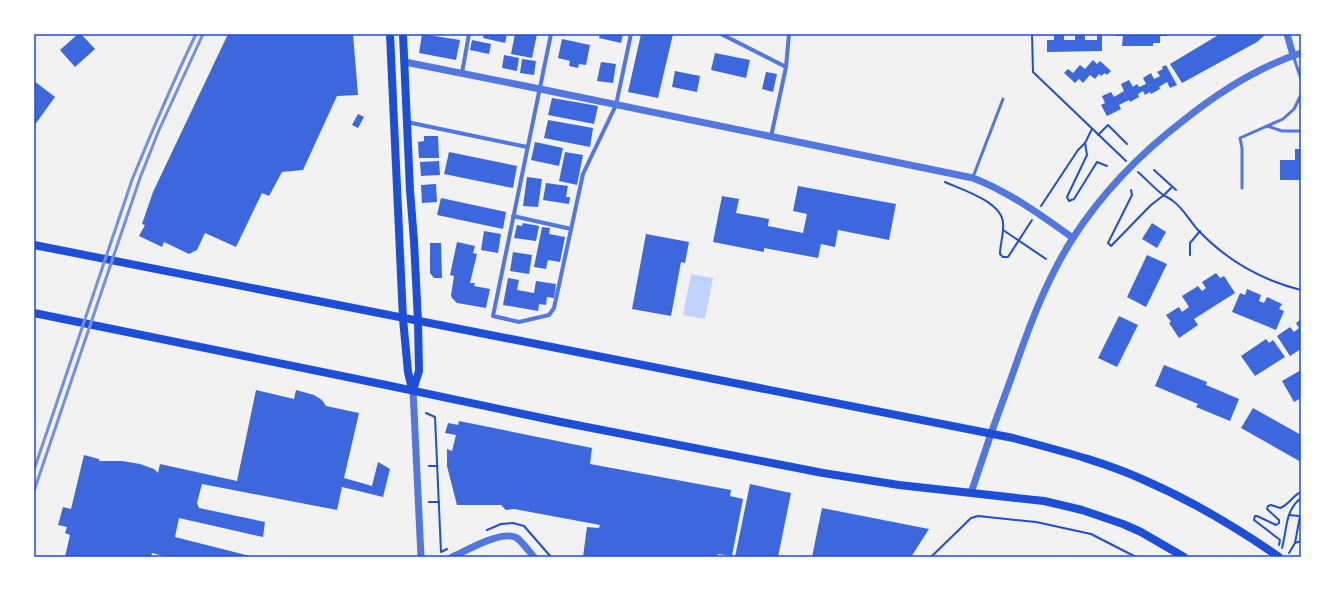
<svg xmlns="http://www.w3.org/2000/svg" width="1335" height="591" font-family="Overpass,sans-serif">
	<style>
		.water { fill: #bfd3fe }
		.building { fill: #3d67dc }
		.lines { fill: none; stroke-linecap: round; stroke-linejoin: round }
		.path { stroke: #1d4ed8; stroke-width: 2 }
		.service { stroke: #5277de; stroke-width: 3 }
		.minor { stroke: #5277de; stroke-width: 4 }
		.tertiary { stroke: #5277de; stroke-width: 7 }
		.secondary { stroke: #1d4ed8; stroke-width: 8 }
		.rail { stroke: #7290e2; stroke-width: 3 }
		.neatline { fill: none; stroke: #1d4ed8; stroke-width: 1.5 }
	</style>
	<rect width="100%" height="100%" fill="#f2f2f2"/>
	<path class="water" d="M691,274L713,278L705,319L683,315Z"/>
	<g class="building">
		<path d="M78,34H81L95,49L75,67L60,50Z"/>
		<path d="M228,34H353L358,95L337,96L303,170L282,172L269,196L262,193L236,247L205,233L197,250L189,254L164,242L162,247L139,236L145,225L142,224L153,192Z"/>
		<path d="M422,34L460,40L456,60L419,53Z"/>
		<path d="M484,34H507L505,43L483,38Z"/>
		<path d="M515,34H537L532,58L511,54Z"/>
		<path d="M600,34H623L621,43L599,38Z"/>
		<path d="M641,34H673L658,98L628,92Z"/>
		<path d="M1054,34H1064V40H1075V34H1085V40H1097V34H1102V51L1047,52V40H1054Z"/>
		<path d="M1116,34H1167V36H1160V43H1153V46H1122L1123,36H1116Z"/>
		<path d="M1220,34H1266L1257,42L1182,83L1170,64Z"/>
		<path d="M562,39L590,45L586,65L579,64L578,68L569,66L570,61L558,58Z"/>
		<path d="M472,40L491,44L489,54L470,50Z"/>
		<path d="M715,53L750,60L746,78L711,70Z"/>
		<path d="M504,55L519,58L517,71L502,68Z"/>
		<path d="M522,59L536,61L534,75L520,73Z"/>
		<path d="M1093,60L1097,64L1100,61L1111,71L1107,75L1105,73L1101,76L1099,74L1095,79L1090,75L1083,83L1079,79L1075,83L1064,73L1068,69L1073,73L1080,65L1085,69Z"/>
		<path d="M601,62L616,64L613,83L597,81Z"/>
		<path d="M1166,65L1177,85L1170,88L1167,82L1159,87L1160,89L1151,94L1150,92L1145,95L1143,91L1138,94L1139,97L1130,102L1129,100L1119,105L1121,109L1107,116L1101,105L1105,103L1102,96L1111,92L1114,97L1124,91L1121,84L1129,80L1133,87L1137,84L1139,87L1146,84L1143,78L1151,73L1154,79L1160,76L1157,72L1163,69L1162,67Z"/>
		<path d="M675,71L700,76L697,92L672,87Z"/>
		<path d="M766,72L777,74L773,92L762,89Z"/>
		<path d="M34,81L55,97L34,126Z"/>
		<path d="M552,98L598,106L594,124L548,115Z"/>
		<path d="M358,114L364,117L358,128L352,125Z"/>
		<path d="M548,120L593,128L590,147L544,138Z"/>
		<path d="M424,136H438L439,158H419L418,142L424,141Z"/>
		<path d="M535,142L563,148L559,166L531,160Z"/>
		<path d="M1295,149H1301V180H1280V160H1295Z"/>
		<path d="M449,152L517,166L513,188L444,174Z"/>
		<path d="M565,152L583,155L577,185L559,181Z"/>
		<path d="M439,161L440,175L421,176L420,162Z"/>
		<path d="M527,177L542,179L538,207L523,206Z"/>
		<path d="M546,183L568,186L566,197H570L569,204L543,200Z"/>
		<path d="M436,184L437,202L422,203L421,185Z"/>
		<path d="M798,186L896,204L889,240L838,230L835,247L821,244L818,258L764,248V252L713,242L722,196L739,199L736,213L769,219L768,226L803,233L807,214L793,211Z"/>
		<path d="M441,198L506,212L503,229L437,215Z"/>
		<path d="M523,223L539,226L536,241L514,238L517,225L522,226Z"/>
		<path d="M1152,223L1166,232L1157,248L1142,239Z"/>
		<path d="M542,227L550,228L549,234L565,237L560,262L548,260L546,269L534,267Z"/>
		<path d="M484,231L501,234L498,253L481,250Z"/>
		<path d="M646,234L689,242L685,263L681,262L671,316L632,309Z"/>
		<path d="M457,242L475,246L473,253L477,254L470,283H475L474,286L490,289L486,308L457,303L452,298L451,295L454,276L450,275Z"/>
		<path d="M430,243H441L442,278H434L430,273Z"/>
		<path d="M513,252L532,255L529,274L510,271Z"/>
		<path d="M1147,255L1167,264L1146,307L1127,297Z"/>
		<path d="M1216,273L1220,278L1224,276L1235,293L1194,319L1198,325L1179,338L1169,323L1171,322L1166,315L1179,307L1182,312L1189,307L1182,296L1198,286L1202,291L1206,288L1202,282Z"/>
		<path d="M508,278L519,280L517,290L534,293L536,281L556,284L554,298L547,297L546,305L539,304L538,311L503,305Z"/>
		<path d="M1247,289L1261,295L1259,301L1264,303L1267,297L1282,304L1279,309L1284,311L1276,330L1232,312L1240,293L1245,295Z"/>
		<path d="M1119,316L1138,325L1117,367L1098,358Z"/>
		<path d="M1301,319V349L1290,356L1277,336L1290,327L1294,332L1299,328L1296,323Z"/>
		<path d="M1266,339L1269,343L1273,340L1285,357L1255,376L1241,356Z"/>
		<path d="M1164,365L1207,382L1206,385L1239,399L1230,421L1196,407L1198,404L1155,386Z"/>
		<path d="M1301,370V398L1294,402L1282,381Z"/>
		<path d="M256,390L294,399L296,390L314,395L322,400L326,406L359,413L344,478L372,486L378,462L390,469L383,497L342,487L337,510L202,484L197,503L199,508L265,522L263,537L179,518L175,537L250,556V557H167L152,553L151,557L147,556V557H65L70,535L65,533L67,527L58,525L63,507L71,509L84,455L99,459V461H122L140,464L154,469L158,473L160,464L237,481Z"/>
		<path d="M1253,408L1301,435V462L1241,428Z"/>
		<path d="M459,421L592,448L590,464L731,490L730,496L743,499L732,556L718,554L717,557H583L587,527L599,528L600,525L514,509L506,510L501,505H457L447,466V449L452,451L456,435L445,433L448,423L458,425Z"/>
		<path d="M750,484L791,493L778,557H735Z"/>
		<path d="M822,508L929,529L911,557H812Z"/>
	</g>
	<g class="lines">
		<g class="path">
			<path d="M1032,34L1033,72L1126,161"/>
			<path d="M1098,135L1108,125L1127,144"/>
			<path d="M1085,143L1087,155L1067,197L1069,201L1074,199L1097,162L1107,166"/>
			<path d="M1154,170L1176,190"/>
			<path d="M1138,172C1146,179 1154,188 1163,195C1166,197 1170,198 1173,201C1183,208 1189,220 1197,229C1225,259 1261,280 1301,290"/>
			<path d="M945,182C963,190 1002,202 1003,223C1004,234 1000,244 1000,254L1003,257H1008L1032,220"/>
			<path d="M1131,190L1132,195L1108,243L1111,246L1151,205L1164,195L1172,187"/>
			<path d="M1041,206L1078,150L1085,143L1092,129"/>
			<path d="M1003,230L1046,259"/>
			<path d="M1190,255V243L1200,231"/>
			<path d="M426,413L435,417L441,552L447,549"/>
			<path d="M429,466H437"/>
			<path d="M429,502H439"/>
			<path d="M1289,515L1299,516"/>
			<path d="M487,530L501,524L513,523L524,526L551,557"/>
			<path d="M1295,543L1301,541"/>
			<path d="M1279,545L1280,540L1254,520L1255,516H1257L1276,525L1279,523V520L1267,509L1268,506L1271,505L1280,508C1289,505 1292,496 1301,492"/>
			<path d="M1282,548C1287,530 1285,510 1301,498"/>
			<path d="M1289,553L1295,543L1300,516"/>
			<path d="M931,557L971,518L978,516L1036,522L1091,534L1136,557"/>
			<path d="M1298,557L1301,556"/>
		</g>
		<g class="service">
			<path d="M1293,55L1301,79"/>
			<path d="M1267,126L1282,131H1301"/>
			<path d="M973,177L1003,99"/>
			<path d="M1242,188V148L1240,138L1283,119L1294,109L1301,95"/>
		</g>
		<g class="minor">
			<path d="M551,34L493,316L519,322L549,315L554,308L583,174L616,105L631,34"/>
			<path d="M721,34L786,67"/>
			<path d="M462,73L469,34"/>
			<path d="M407,122L527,147"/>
			<path d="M771,137L786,67L789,34"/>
			<path d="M513,216L571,229"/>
		</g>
		<g class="tertiary">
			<path d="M1287,34L1293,55"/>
			<path d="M405,62L540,89L973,178C1009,192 1041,215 1073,238"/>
			<path d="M413,390L421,557"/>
			<path d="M971,493C984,453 998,413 1013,373C1029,327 1046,280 1073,238C1102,193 1141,153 1184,120C1219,92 1258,67 1301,53"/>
			<path d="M452,557C466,551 503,529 517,538C523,543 529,551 534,557"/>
		</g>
		<g class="secondary">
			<path d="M390,34L403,319L408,372L412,389"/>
			<path d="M403,34L410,190L414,241L418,321L419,371L413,390"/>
			<path d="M34,245L1013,438C1057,450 1102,461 1144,480C1192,501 1236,527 1279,557"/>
			<path d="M34,313L386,385L561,422L823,473L899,485L1044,501L1082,510L1123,524L1141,532L1184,557"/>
		</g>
		<g class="rail">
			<path d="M34,470L132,180C152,131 173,82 196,34"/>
			<path d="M34,491L140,178L159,130L203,34"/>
		</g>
	</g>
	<rect width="1335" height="591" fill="none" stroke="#ffffff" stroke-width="70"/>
	<rect x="35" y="35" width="1265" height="521" class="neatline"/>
</svg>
